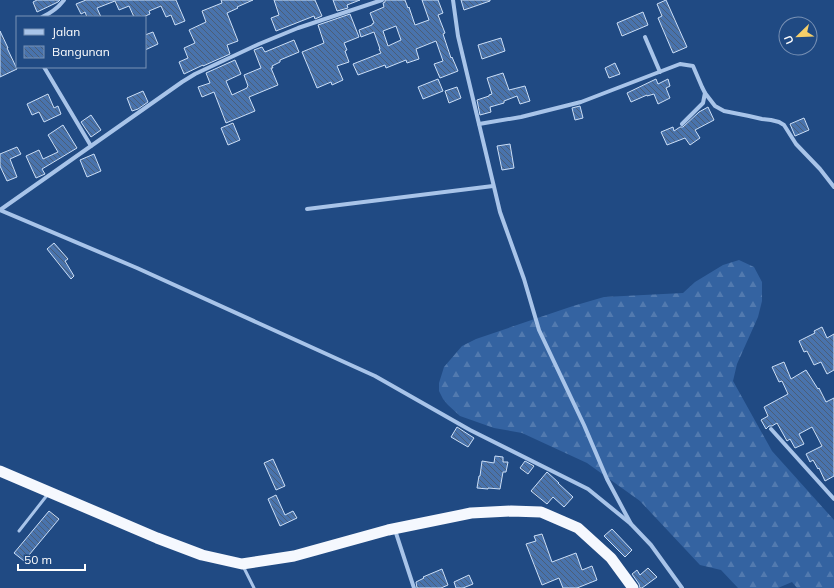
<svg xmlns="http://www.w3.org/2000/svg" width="834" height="588" font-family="Mulish,sans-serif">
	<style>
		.forest { fill: url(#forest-firs) }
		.building { fill: url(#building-back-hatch); stroke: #ccdff7; fill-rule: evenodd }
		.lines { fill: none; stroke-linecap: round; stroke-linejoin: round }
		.service { stroke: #a8c4e9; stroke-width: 3 }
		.minor { stroke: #a8c4e9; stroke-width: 4 }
		.trunk { stroke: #f5f8fe; stroke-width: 11 }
	</style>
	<defs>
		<pattern id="forest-firs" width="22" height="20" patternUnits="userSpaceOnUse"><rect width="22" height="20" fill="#3463a1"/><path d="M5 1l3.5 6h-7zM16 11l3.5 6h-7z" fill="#527aaf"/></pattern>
		<pattern id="building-back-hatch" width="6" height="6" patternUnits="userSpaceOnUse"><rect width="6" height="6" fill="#4973ac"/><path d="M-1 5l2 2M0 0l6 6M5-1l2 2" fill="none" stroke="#4b5e77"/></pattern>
	</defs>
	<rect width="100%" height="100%" fill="#204a83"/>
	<path class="forest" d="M739,260L754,267L762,282V301L758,317L737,364L733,381L772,451L834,520V588H797L792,582L778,588H738L721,570L700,565L640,501L587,463L522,433L494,428L460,416L448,405L443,399L439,391V383L444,367L462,346L476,339L573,306L604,297L683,293L695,282L723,265Z"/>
	<g class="building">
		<path d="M37,0H60L58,2L37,12L33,2Z"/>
		<path d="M86,0H176L185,21L175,25L171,15L166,17L161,6L149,11L150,14L143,17H134L129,6L119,10L115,1L97,8L101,17H87L85,12L81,14L76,4Z"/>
		<path d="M221,0H253L237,7L238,8L227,13L238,41L227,45L230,54L203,66V65L184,74L179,62L188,58L184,48L195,43L189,30L206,22L202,11L222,3Z"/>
		<path d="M274,0H315L322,16L315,19L314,16L276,31L271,18L279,15Z"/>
		<path d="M333,0H360L347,5L348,8L337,11Z"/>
		<path d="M385,0H405L408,8L409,7L415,25L429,20L422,0H438L443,13L438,15L445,33L443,34L451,58L452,57L458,71L440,78L434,64L443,61L436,41L416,49L419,59L407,63L406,60L386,68L385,65L358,75L353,64L381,53L379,49H380L374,32L361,37L359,30L372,25V24L374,23L370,13L384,7L383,3L385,2ZM396,26L401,40L388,46L383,31Z"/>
		<path d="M461,0H490V1L464,10Z"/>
		<path d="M666,0L687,47L673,53L658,18L662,16L657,4Z"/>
		<path d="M643,12L648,25L622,36L617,23Z"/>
		<path d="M350,14L359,37L344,43L347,50L345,51L349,62L337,66L343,80L332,85L331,82L317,88L302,52L324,43L318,25Z"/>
		<path d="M0,31L8,48H7L17,69L0,77Z"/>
		<path d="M153,32L158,44L145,50V35Z"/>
		<path d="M501,38L505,51L482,59L478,45Z"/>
		<path d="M294,40L299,52L280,60V62L272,66L273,68H271L278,85L249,97L255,111L226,123L214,92L202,97L198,87L210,83L206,73L235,60L241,74L226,81L232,95L247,88V87L248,86L244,75L261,68L254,50L262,47L265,52Z"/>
		<path d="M615,63L620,74L609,78L605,68Z"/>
		<path d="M503,73L509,90L525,86L530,101L520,104L517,96L504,101V103L490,107L491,112L480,115L477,100L489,96V95L492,94L487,78Z"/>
		<path d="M438,79L443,91L423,99L418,87Z"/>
		<path d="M656,79L658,84L668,79L670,86L666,88L670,98L658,104L654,94L647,96V95L631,102L627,93Z"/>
		<path d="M457,87L461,98L449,103L445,91Z"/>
		<path d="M143,91L148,102L138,109L132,111L127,98Z"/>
		<path d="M48,94L54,108L58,106L61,114L44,122L39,112L32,115L27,104Z"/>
		<path d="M580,106L583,118L575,120L572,108Z"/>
		<path d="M708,107L714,120L695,130L700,138L690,145L685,138L667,145L661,132L673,127L674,131L680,127H683L699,112Z"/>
		<path d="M91,115L101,130L91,137L81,122Z"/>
		<path d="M804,118L809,130L795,136L790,124Z"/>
		<path d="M233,123L240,140L228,145L221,128Z"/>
		<path d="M63,125L77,148L42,169L45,174L36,178L26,156L39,150L43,159L58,152L48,135Z"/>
		<path d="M510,144L514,168L502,170L497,146Z"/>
		<path d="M17,147L21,154L10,159L17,177L7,181L0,166V154Z"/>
		<path d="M94,154L101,171L87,177L80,160Z"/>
		<path d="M54,243L68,259L65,261L74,276L71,279L47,249Z"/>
		<path d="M822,327L827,338L834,334V370L827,374L821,362L814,365L807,351L804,352L799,341L815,333L814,331Z"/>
		<path d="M784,362L791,379L806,370L818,389L819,388L826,402L834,398V476L825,481L819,468L818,469L813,460L810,462L806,454L822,446L812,427L799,434L804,444L795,448L790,439L787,441L777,423L772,426H769L766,429L761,420L768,416L764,407L788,394L782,381L779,382L772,367Z"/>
		<path d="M457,427L474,438L468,447L451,437Z"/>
		<path d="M495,456L503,457V462H508L506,472H503L500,489L488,488V489L477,488L479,476H480L482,461L494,463Z"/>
		<path d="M273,459L285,486L276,490L264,463Z"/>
		<path d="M525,461L534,466L528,474L520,468Z"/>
		<path d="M547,472L559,483H558L573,497L564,507L553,497L547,504L531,491Z"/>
		<path d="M276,495L285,515L293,511L297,518L280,526L268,499Z"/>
		<path d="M49,511L59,519L24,561L14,553Z"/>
		<path d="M612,529L632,550L625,557L604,536Z"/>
		<path d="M542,534L552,562L576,553L582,570L592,566L597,580L577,588H563L559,578L542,585L526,544L536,541L534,536Z"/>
		<path d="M648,568L657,577L642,588H640L639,584L632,574L637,570L640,575Z"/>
		<path d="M442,569L448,585L441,588H417L416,582L424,578L423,577Z"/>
		<path d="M469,575L473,584L463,588H456L454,582Z"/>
	</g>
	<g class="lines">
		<g class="service">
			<path d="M19,531L48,494"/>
			<path d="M243,566L254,588"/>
		</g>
		<g class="minor">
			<path d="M453,0L458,36L500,212L524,279L539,330L584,425L607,479L631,524L651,545L682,588"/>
			<path d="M42,17C51,13 58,8 64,0"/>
			<path d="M645,37L660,72"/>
			<path d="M44,67L91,146"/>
			<path d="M705,93L715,106L724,111L749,116L762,119L771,120L779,122L784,125L796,144L820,169L834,187"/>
			<path d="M479,124L521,117L581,102L680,64L693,66L702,87L705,93L703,103L682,124"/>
			<path d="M307,209L493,186"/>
			<path d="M0,210L137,268L375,376L470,430L588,489L631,524"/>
			<path d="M0,210L91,146L128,120L182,82L195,74L259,44L298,28L382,0"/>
			<path d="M771,429L834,499"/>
			<path d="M395,530L414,588"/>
		</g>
		<path class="trunk" d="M0,471L157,538L202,555L242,564L294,556L388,530L471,513L511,511L541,512L578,528L611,558L633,588"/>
	</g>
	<rect x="16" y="16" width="130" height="52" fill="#204a83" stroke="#7992b5"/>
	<rect x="24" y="29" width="20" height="6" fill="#a8c4e9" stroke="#7992b5"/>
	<text x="52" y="36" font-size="12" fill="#ffffff">Jalan</text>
	<rect x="24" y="46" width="20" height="12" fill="url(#building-back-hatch)" stroke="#7992b5"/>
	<text x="52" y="56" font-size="12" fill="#ffffff">Bangunan</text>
	<g transform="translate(798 36) rotate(247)"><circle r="19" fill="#204a83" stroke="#7992b5"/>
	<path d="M0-3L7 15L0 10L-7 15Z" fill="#f6cf69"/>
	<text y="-6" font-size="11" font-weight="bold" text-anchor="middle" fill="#ffffff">U</text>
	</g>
	<path d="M18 564v6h67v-6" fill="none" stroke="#ffffff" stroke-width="2"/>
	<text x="24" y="564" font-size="12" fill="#ffffff" stroke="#204a83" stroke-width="3" paint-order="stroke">50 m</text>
</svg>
